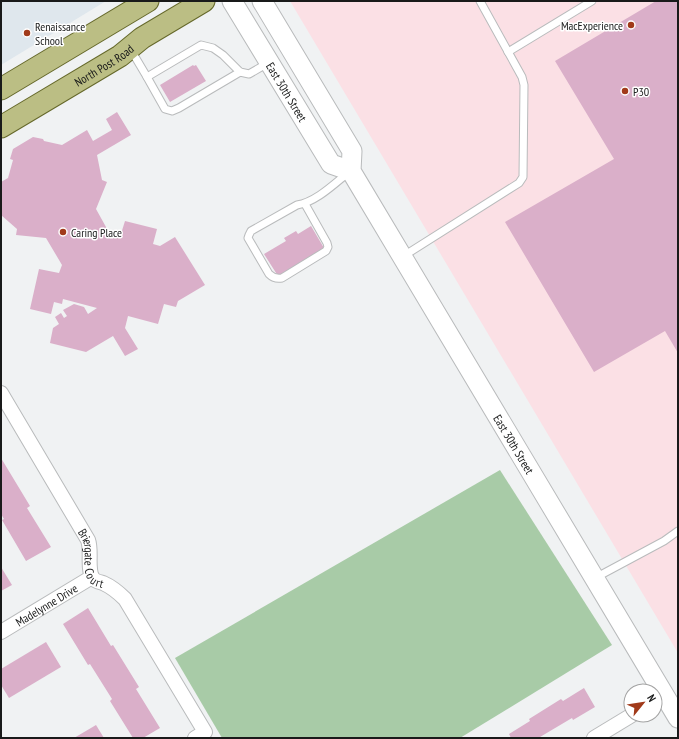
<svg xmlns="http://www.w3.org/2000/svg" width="679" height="739" font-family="'PT Sans Narrow',sans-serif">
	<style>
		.industrial { fill: #fbe0e5 }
		.built { fill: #dfe7ed }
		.forest { fill: #a8cba7 }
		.building { fill: #daafc9 }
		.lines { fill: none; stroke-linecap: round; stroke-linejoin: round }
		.lane-casing { stroke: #b9bbbc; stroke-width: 9 }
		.street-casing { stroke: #b9bbbc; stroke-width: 16 }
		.secondary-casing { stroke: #b9bbbc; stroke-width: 21 }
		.primary-casing { stroke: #65682a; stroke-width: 23 }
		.lane { stroke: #fff; stroke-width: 7 }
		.street { stroke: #fff; stroke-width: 14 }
		.secondary { stroke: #fff; stroke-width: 19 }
		.primary { stroke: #bbbe84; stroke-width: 21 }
		.poi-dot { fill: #a13a1a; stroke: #fff; stroke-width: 1.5 }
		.labels { text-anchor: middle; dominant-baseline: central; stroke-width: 3; stroke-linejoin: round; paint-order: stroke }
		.poi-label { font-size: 12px; fill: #191a1a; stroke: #fff; text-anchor: start }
		.street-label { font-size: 12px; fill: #191a1a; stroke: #fff }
	</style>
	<rect width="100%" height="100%" fill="#f0f2f3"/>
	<path class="industrial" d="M290,1H678V653Z"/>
	<path class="built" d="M1,1H106L1,65Z"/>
	<path class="forest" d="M500,470L612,645L460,738H222L175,658Z"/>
	<g class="building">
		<path d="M656,1H678V353L665,331L594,372L505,222L614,159L555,61Z"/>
		<path d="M193,65L194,66L196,65L206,81L170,102L160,85Z"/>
		<path d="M117,112L131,135L97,155L102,180L107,182L96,209L111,236L120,237L125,221L157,229L153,244L160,246L175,237L205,285L178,301L176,307L164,304L158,324L128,316L125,328L138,349L125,356L113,336L86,352L50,343L53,328L59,324L55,317L61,313L64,318L67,316L63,310L74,304L84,307L88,314L97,308L63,299L62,304L54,302L51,314L30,309L39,269L59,273L62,265L46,238L16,235L17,229L1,215V182L8,178L13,160L10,159L13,149L33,137L43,139L44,141L62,145L87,130L93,141L112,130L106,119Z"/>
		<path d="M311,226L324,248L278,276L264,254L286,241L284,238L296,231L298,234Z"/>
		<path d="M1,458L30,506L27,508L51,547L26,561L2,520L4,519L1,514Z"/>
		<path d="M1,567L12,585L1,591Z"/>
		<path d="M88,608L111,646L113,645L139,687L136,689L160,728L143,738H133L110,701L112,699L90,664L88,665L63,624Z"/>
		<path d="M46,642L61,667L9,698L1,685V669Z"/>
		<path d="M584,688L595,707L573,720L572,718L540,737L541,738H511L509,734L530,721L529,719L561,699L563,701Z"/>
		<path d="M96,725L104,738H74Z"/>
	</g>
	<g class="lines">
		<g class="lane-casing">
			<g id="lane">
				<path d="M131,50L147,77L201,45L213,48L223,55L240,72L249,74L268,63"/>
				<path d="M508,52L592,1"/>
				<path d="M147,77L165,109L172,111L179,108L240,72"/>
				<path d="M305,204L327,243L328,247L326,251L282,278C277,279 273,278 269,274L248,238L249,235L251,231L297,205C316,202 334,184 349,172"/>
				<path d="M402,257L519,183L523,177L524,85L522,77L480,1"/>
				<path d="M595,578L664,541L678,531"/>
			</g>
		</g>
		<g class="street-casing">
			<g id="street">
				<path id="s1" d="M1,393L88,540C92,551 87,567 92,577C94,581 99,582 103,583C112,587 118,592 125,599L205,732L195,738"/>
				<path id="s2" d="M1,632L92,577"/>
				<path d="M594,738L632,715"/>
			</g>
		</g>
		<g class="secondary-casing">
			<g id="secondary">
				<path id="s3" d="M232,1L331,164L351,171"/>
				<path id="s4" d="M262,1L352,151L351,171L678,718"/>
			</g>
		</g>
		<g class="primary-casing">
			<g id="primary">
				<path d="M1,89L148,1"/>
				<path id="s5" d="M1,127L120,56L142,38L204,1"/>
			</g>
		</g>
		<use href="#lane" class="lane"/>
		<use href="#street" class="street"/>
		<use href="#secondary" class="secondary"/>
		<use href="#primary" class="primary"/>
	</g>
	<g class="poi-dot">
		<circle cx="631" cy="25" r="4"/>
		<circle cx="27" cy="33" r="4"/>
		<circle cx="625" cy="91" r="4"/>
		<circle cx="63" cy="232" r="4"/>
	</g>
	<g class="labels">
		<g class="poi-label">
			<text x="623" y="25" text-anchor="end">MacExperience</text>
			<text x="35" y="26">Renaissance<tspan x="35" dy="14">School</tspan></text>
			<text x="633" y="91">P30</text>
			<text x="71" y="232">Caring Place</text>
		</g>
		<g class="street-label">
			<text stroke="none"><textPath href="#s5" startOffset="120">North Post Road</textPath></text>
			<text stroke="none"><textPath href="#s3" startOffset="106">East 30th Street</textPath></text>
			<text stroke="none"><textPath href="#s4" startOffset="513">East 30th Street</textPath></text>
			<text stroke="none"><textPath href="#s1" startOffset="190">Briergate Court</textPath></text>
			<text stroke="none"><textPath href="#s2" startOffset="53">Madelynne Drive</textPath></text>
		</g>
	</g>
	<rect width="679" height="739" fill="none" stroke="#191a1a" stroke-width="4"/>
	<g transform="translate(643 703) rotate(60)"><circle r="19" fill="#ffffff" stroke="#a3a3a3"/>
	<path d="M0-3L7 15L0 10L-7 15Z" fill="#a13a1a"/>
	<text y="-6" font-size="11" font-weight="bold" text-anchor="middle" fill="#191a1a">N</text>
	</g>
</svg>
